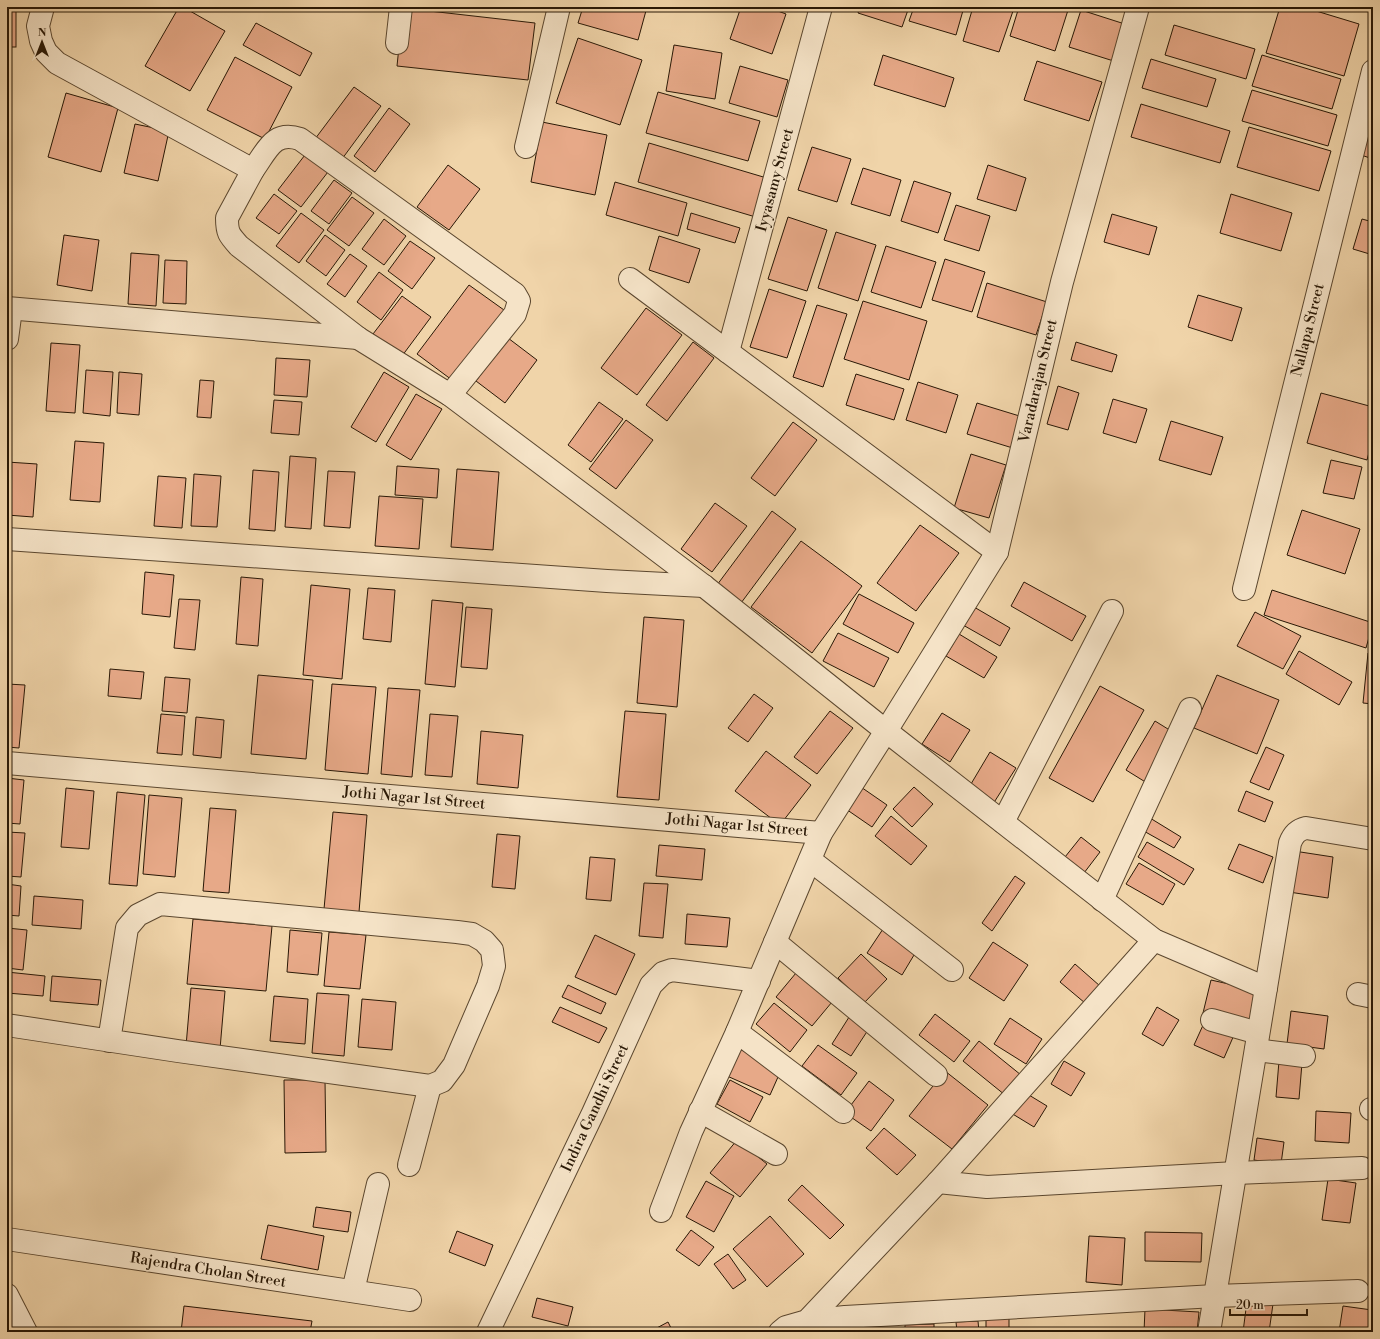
<svg xmlns="http://www.w3.org/2000/svg" width="1380" height="1339" font-family="'Libre Bodoni',serif">
	<style>
		.building { fill: #e7a988; stroke: #291806 }
		.lines { fill: none; stroke-linecap: round; stroke-linejoin: round }
		.minor-casing { stroke: #5b472f; stroke-width: 24 }
		.tertiary-casing { stroke: #5b472f; stroke-width: 24 }
		.minor { stroke: #f5e3c7; stroke-width: 22 }
		.tertiary { stroke: #f5e3c7; stroke-width: 22 }
		.labels { text-anchor: middle; dominant-baseline: central; stroke-width: 3; stroke-linejoin: round; paint-order: stroke }
		.street-label { font-size: 15px; fill: #291806; stroke: #f5e3c7 }
	</style>
	<rect width="100%" height="100%" fill="#f0d4a9"/>
	<filter id="stains"><feTurbulence type="fractalNoise" baseFrequency=".005" numOctaves="4"/><feColorMatrix values="0 0 0 0 .2 0 0 0 0 .09 0 0 0 0 .02 0 0 0 .5 -.17"/></filter>
	<radialGradient id="worn" r=".72"><stop offset=".6" stop-color="#630" stop-opacity="0"/><stop offset="1" stop-color="#630" stop-opacity=".3"/></radialGradient>
	<g class="building">
		<rect x="7" y="7" width="9" height="40"/>
		<path d="M179,7H183L225,31L190,91L145,66Z"/>
		<path d="M583,7H647L638,40L578,23Z"/>
		<path d="M741,7H767L786,14L772,54L730,39Z"/>
		<path d="M860,7H909L902,27L858,13Z"/>
		<path d="M914,7H964L956,35L909,21Z"/>
		<path d="M973,7H1001L1013,11L999,52L963,41Z"/>
		<path d="M1019,7H1069L1055,51L1010,36Z"/>
		<path d="M1280,7H1303L1359,24L1344,76L1266,53Z"/>
		<path d="M403,8L535,23L528,80L397,66Z"/>
		<path d="M1081,10L1131,26L1120,63L1069,47Z"/>
		<path d="M256,23L312,53L300,76L243,45Z"/>
		<path d="M1174,25L1255,49L1246,79L1165,55Z"/>
		<path d="M578,38L642,60L620,125L556,103Z"/>
		<path d="M674,45L722,53L715,99L666,91Z"/>
		<path d="M883,55L954,78L945,107L874,85Z"/>
		<path d="M1262,55L1341,79L1332,109L1252,86Z"/>
		<path d="M235,57L292,87L265,139L207,110Z"/>
		<path d="M1151,59L1216,79L1207,107L1142,88Z"/>
		<path d="M1037,61L1102,82L1089,121L1024,100Z"/>
		<path d="M740,66L788,80L777,117L729,103Z"/>
		<path d="M354,87L381,106L342,159L315,139Z"/>
		<path d="M1252,90L1337,115L1328,146L1242,121Z"/>
		<path d="M658,92L760,121L748,161L646,133Z"/>
		<path d="M66,93L118,108L101,172L48,157Z"/>
		<path d="M1141,104L1230,131L1220,163L1131,137Z"/>
		<path d="M389,108L410,124L375,172L354,156Z"/>
		<path d="M542,122L607,135L595,195L531,182Z"/>
		<path d="M1367,123L1373,124V159L1358,154Z"/>
		<path d="M135,124L169,131L158,181L124,173Z"/>
		<path d="M1249,127L1331,151L1319,191L1237,167Z"/>
		<path d="M649,143L770,179L759,218L638,182Z"/>
		<path d="M812,147L851,159L837,202L798,190Z"/>
		<path d="M308,151L331,168L301,207L278,190Z"/>
		<path d="M448,165L480,189L449,230L417,207Z"/>
		<path d="M988,165L1026,178L1016,211L977,199Z"/>
		<path d="M863,168L901,180L890,216L851,204Z"/>
		<path d="M334,180L352,193L329,224L311,211Z"/>
		<path d="M914,181L951,193L938,233L901,221Z"/>
		<path d="M615,182L687,203L678,236L606,215Z"/>
		<path d="M274,194L297,211L279,234L256,218Z"/>
		<path d="M1231,194L1292,213L1281,251L1220,233Z"/>
		<path d="M352,197L374,213L349,246L327,230Z"/>
		<path d="M956,205L990,216L979,251L944,240Z"/>
		<path d="M301,213L324,230L299,263L276,246Z"/>
		<path d="M691,213L740,228L735,243L687,229Z"/>
		<path d="M1112,214L1157,227L1149,255L1104,242Z"/>
		<path d="M788,217L827,230L807,291L768,279Z"/>
		<path d="M384,219L406,236L384,265L362,249Z"/>
		<path d="M1362,219L1373,222V255L1353,249Z"/>
		<path d="M836,232L876,245L858,301L818,288Z"/>
		<path d="M64,235L99,240L92,291L57,285Z"/>
		<path d="M325,235L345,250L326,276L306,261Z"/>
		<path d="M659,236L700,249L689,283L649,270Z"/>
		<path d="M410,241L435,258L412,289L388,271Z"/>
		<path d="M886,246L936,262L921,308L871,292Z"/>
		<path d="M131,253L159,255L156,306L128,304Z"/>
		<path d="M350,254L367,266L345,297L327,284Z"/>
		<path d="M945,259L985,272L972,312L932,300Z"/>
		<path d="M165,260L187,261L186,304L163,303Z"/>
		<path d="M379,272L403,290L381,320L357,302Z"/>
		<path d="M987,283L1047,302L1036,335L977,317Z"/>
		<path d="M469,285L504,310L452,380L417,354Z"/>
		<path d="M769,289L806,301L787,358L750,347Z"/>
		<path d="M1198,295L1242,308L1232,341L1188,327Z"/>
		<path d="M402,296L431,317L402,356L373,334Z"/>
		<path d="M863,301L927,321L909,380L844,359Z"/>
		<path d="M817,305L847,314L823,387L793,377Z"/>
		<path d="M646,308L682,335L637,395L601,368Z"/>
		<path d="M508,338L537,360L505,403L476,381Z"/>
		<path d="M693,342L714,358L667,421L646,405Z"/>
		<path d="M1076,342L1117,355L1112,372L1071,360Z"/>
		<path d="M51,343L80,345L75,413L46,411Z"/>
		<path d="M276,358L310,360L307,397L274,395Z"/>
		<path d="M86,370L113,372L110,416L83,413Z"/>
		<path d="M119,372L142,374L139,415L117,413Z"/>
		<path d="M384,372L409,387L376,442L351,427Z"/>
		<path d="M856,374L904,389L894,420L846,405Z"/>
		<path d="M200,380L214,381L211,418L197,417Z"/>
		<path d="M918,382L958,395L946,433L906,420Z"/>
		<path d="M1058,386L1079,393L1068,430L1047,424Z"/>
		<path d="M1321,393L1373,407V437L1367,460L1307,443Z"/>
		<path d="M416,394L442,409L411,460L386,445Z"/>
		<path d="M1113,399L1147,409L1136,443L1103,433Z"/>
		<path d="M274,400L302,402L299,435L271,433Z"/>
		<path d="M599,402L623,419L591,462L568,445Z"/>
		<path d="M977,403L1026,418L1016,449L967,434Z"/>
		<path d="M626,420L653,440L616,489L589,469Z"/>
		<path d="M1171,421L1223,437L1211,475L1159,460Z"/>
		<path d="M793,422L817,440L775,496L751,478Z"/>
		<path d="M75,441L104,443L100,502L70,500Z"/>
		<path d="M971,454L1006,465L989,518L954,508Z"/>
		<path d="M290,456L316,458L311,529L285,527Z"/>
		<path d="M1331,460L1362,467L1354,499L1323,493Z"/>
		<path d="M7,462L37,464L33,517L7,515Z"/>
		<path d="M397,466L439,469L437,498L395,495Z"/>
		<path d="M457,469L499,472L493,550L451,547Z"/>
		<path d="M253,470L279,472L275,531L249,529Z"/>
		<path d="M328,471L355,472L350,528L324,526Z"/>
		<path d="M194,474L221,476L217,527L191,526Z"/>
		<path d="M158,476L186,478L182,528L154,526Z"/>
		<path d="M379,496L423,499L419,549L375,546Z"/>
		<path d="M715,503L747,526L712,572L681,549Z"/>
		<path d="M1302,510L1360,529L1345,574L1287,555Z"/>
		<path d="M772,511L796,529L741,603L717,585Z"/>
		<path d="M920,525L959,553L916,611L877,583Z"/>
		<path d="M801,541L862,586L812,653L751,607Z"/>
		<path d="M145,572L174,575L170,617L142,614Z"/>
		<path d="M241,577L263,579L258,646L236,644Z"/>
		<path d="M1024,582L1086,616L1072,641L1011,606Z"/>
		<path d="M311,585L350,589L342,679L303,675Z"/>
		<path d="M368,588L395,590L391,642L363,639Z"/>
		<path d="M1272,590L1373,623L1366,648L1264,615Z"/>
		<path d="M859,594L914,623L898,653L843,624Z"/>
		<path d="M179,599L200,600L195,650L174,648Z"/>
		<path d="M432,600L463,603L455,687L425,684Z"/>
		<path d="M466,607L492,609L487,669L461,667Z"/>
		<path d="M974,607L1010,628L1000,646L963,625Z"/>
		<path d="M1255,612L1301,636L1283,669L1237,646Z"/>
		<path d="M644,617L684,620L677,707L637,703Z"/>
		<path d="M838,633L889,658L874,687L823,661Z"/>
		<path d="M959,634L997,657L984,678L946,656Z"/>
		<path d="M1299,651L1352,682L1339,705L1286,674Z"/>
		<path d="M1368,653L1373,654V704L1363,703Z"/>
		<path d="M110,669L144,672L141,699L108,696Z"/>
		<path d="M258,675L313,680L306,759L251,754Z"/>
		<path d="M1217,675L1279,700L1257,754L1194,728Z"/>
		<path d="M165,677L190,679L187,713L162,711Z"/>
		<path d="M7,684L25,685L19,748L7,747Z"/>
		<path d="M332,684L376,687L368,774L325,770Z"/>
		<path d="M1100,686L1144,710L1093,802L1049,778Z"/>
		<path d="M388,688L420,690L412,777L381,774Z"/>
		<path d="M754,694L773,708L748,742L728,728Z"/>
		<path d="M625,711L666,714L659,800L617,797Z"/>
		<path d="M830,711L853,728L817,774L794,757Z"/>
		<path d="M942,713L970,730L950,762L922,744Z"/>
		<path d="M161,714L185,716L182,755L157,753Z"/>
		<path d="M430,714L458,716L452,777L425,775Z"/>
		<path d="M196,717L224,720L221,758L193,755Z"/>
		<path d="M1155,721L1176,734L1147,783L1126,770Z"/>
		<path d="M481,731L523,735L518,788L477,784Z"/>
		<path d="M1266,747L1284,755L1269,790L1250,782Z"/>
		<path d="M766,751L811,785L780,825L735,791Z"/>
		<path d="M990,752L1016,768L993,804L968,789Z"/>
		<path d="M7,778L24,780L20,824L7,823Z"/>
		<path d="M858,785L887,805L872,827L843,807Z"/>
		<path d="M914,787L933,804L912,827L893,809Z"/>
		<path d="M66,788L94,791L89,849L61,847Z"/>
		<path d="M1246,791L1273,802L1265,822L1238,811Z"/>
		<path d="M117,792L145,795L137,886L109,884Z"/>
		<path d="M149,795L182,798L175,877L143,874Z"/>
		<path d="M210,808L236,810L229,893L203,891Z"/>
		<path d="M333,812L367,815L359,912L324,909Z"/>
		<path d="M891,816L927,846L911,865L875,836Z"/>
		<path d="M1150,818L1181,837L1174,848L1142,830Z"/>
		<path d="M7,832L25,833L21,877L7,876Z"/>
		<path d="M497,834L520,836L515,889L492,887Z"/>
		<path d="M1081,837L1100,852L1084,873L1065,857Z"/>
		<path d="M1147,842L1194,869L1184,885L1138,857Z"/>
		<path d="M1239,844L1273,857L1263,883L1228,869Z"/>
		<path d="M659,845L705,849L702,880L656,876Z"/>
		<path d="M1294,851L1333,857L1328,898L1289,892Z"/>
		<path d="M590,857L615,859L611,901L586,899Z"/>
		<path d="M1139,863L1175,884L1163,905L1126,884Z"/>
		<path d="M1015,876L1025,883L992,931L982,923Z"/>
		<path d="M644,883L668,884L663,938L639,936Z"/>
		<path d="M7,884L21,886L19,916L7,915Z"/>
		<path d="M34,896L83,900L81,929L32,925Z"/>
		<path d="M687,914L730,918L727,947L685,944Z"/>
		<path d="M193,919L272,926L266,991L187,984Z"/>
		<path d="M7,928L27,930L23,970L7,968Z"/>
		<path d="M883,929L917,950L902,975L867,953Z"/>
		<path d="M290,930L322,933L318,975L287,972Z"/>
		<path d="M329,932L366,935L360,989L324,986Z"/>
		<path d="M595,935L635,954L616,995L575,977Z"/>
		<path d="M993,942L1028,965L1004,1001L969,978Z"/>
		<path d="M861,954L887,979L864,1003L838,978Z"/>
		<path d="M1075,964L1100,986L1085,1003L1060,982Z"/>
		<path d="M7,972L45,976L43,996L7,993Z"/>
		<path d="M796,973L832,1002L812,1026L776,997Z"/>
		<path d="M52,976L101,980L98,1005L50,1001Z"/>
		<path d="M1211,980L1260,991L1252,1024L1203,1013Z"/>
		<path d="M568,985L606,1003L601,1014L562,997Z"/>
		<path d="M191,988L225,991L220,1049L186,1046Z"/>
		<path d="M317,993L349,995L344,1056L312,1053Z"/>
		<path d="M274,996L308,999L305,1044L270,1041Z"/>
		<path d="M362,999L396,1002L392,1050L358,1047Z"/>
		<path d="M774,1003L807,1030L790,1052L756,1024Z"/>
		<path d="M560,1007L607,1028L599,1043L552,1022Z"/>
		<path d="M1157,1007L1179,1020L1163,1046L1142,1034Z"/>
		<path d="M1291,1011L1328,1016L1324,1049L1287,1044Z"/>
		<path d="M851,1014L870,1027L851,1056L832,1044Z"/>
		<path d="M935,1014L970,1041L954,1062L919,1035Z"/>
		<path d="M1010,1018L1042,1039L1026,1064L994,1044Z"/>
		<path d="M1204,1023L1234,1035L1224,1058L1194,1045Z"/>
		<path d="M979,1041L1021,1075L1005,1095L963,1061Z"/>
		<path d="M818,1045L857,1073L841,1095L802,1066Z"/>
		<path d="M739,1049L782,1068L770,1095L727,1076Z"/>
		<path d="M1064,1061L1085,1073L1071,1096L1051,1084Z"/>
		<path d="M1279,1061L1302,1063L1299,1099L1276,1097Z"/>
		<path d="M945,1071L988,1105L952,1149L909,1116Z"/>
		<path d="M284,1080H325L326,1152L285,1153Z"/>
		<path d="M730,1080L763,1097L750,1122L717,1104Z"/>
		<path d="M869,1081L894,1100L871,1131L845,1113Z"/>
		<path d="M1024,1092L1047,1106L1034,1127L1011,1113Z"/>
		<path d="M1316,1111L1351,1113L1349,1143L1315,1141Z"/>
		<path d="M884,1128L916,1155L897,1175L866,1148Z"/>
		<path d="M1257,1138L1284,1142L1281,1164L1254,1160Z"/>
		<path d="M737,1140L767,1164L740,1197L710,1173Z"/>
		<path d="M1328,1179L1356,1183L1350,1223L1322,1220Z"/>
		<path d="M706,1181L734,1196L714,1232L686,1217Z"/>
		<path d="M802,1185L844,1225L830,1239L788,1200Z"/>
		<path d="M316,1207L351,1212L348,1232L313,1227Z"/>
		<path d="M770,1216L804,1254L767,1287L733,1249Z"/>
		<path d="M268,1225L324,1236L318,1270L261,1259Z"/>
		<path d="M691,1230L714,1247L699,1266L676,1250Z"/>
		<path d="M457,1231L493,1245L485,1266L449,1252Z"/>
		<path d="M1145,1232L1202,1233L1201,1262L1145,1261Z"/>
		<path d="M1089,1236L1125,1238L1122,1285L1086,1282Z"/>
		<path d="M728,1254L746,1280L733,1289L714,1264Z"/>
		<path d="M537,1298L573,1307L568,1326L532,1317Z"/>
		<path d="M1247,1301L1273,1304L1269,1332H1243Z"/>
		<path d="M184,1306L312,1321L310,1332H181Z"/>
		<path d="M1343,1306L1372,1310L1369,1332H1339Z"/>
		<path d="M1145,1309L1199,1312L1197,1332H1144Z"/>
		<rect x="986" y="1315" width="23" height="17"/>
		<path d="M978,1321L979,1332H957L956,1322Z"/>
		<path d="M668,1322L673,1332H654L653,1330Z"/>
		<path d="M934,1324V1332H905V1325Z"/>
	</g>
	<g class="lines">
		<g class="minor-casing">
			<g id="minor">
				<path d="M43,7L38,26L41,41L46,52L57,63L253,170L227,218C227,233 229,235 239,246L358,338L450,395L634,533L704,586L886,731L1154,940L1266,988"/>
				<path d="M397,43L401,7"/>
				<path d="M526,147L559,7"/>
				<path d="M253,170C267,151 273,130 300,139L515,294L519,301L515,314L450,395"/>
				<path d="M630,279L997,552"/>
				<path d="M7,308L358,338"/>
				<path d="M7,339L11,309"/>
				<path d="M728,352L821,7"/>
				<path d="M7,539L607,581L704,586"/>
				<path d="M1244,589L1373,71"/>
				<path d="M7,763L821,833"/>
				<path d="M1003,822L1112,611"/>
				<path d="M810,860L952,970"/>
				<path d="M1102,900L1190,709"/>
				<path d="M775,942L936,1075"/>
				<path d="M1358,994L1373,997"/>
				<path d="M1212,1020L1258,1033"/>
				<path d="M7,1025L178,1051L430,1086L442,1081L454,1065L488,986L494,966L492,950L484,941L472,934L457,932L160,904L138,915L127,928L109,1041"/>
				<path d="M737,1032L843,1112"/>
				<path d="M1256,1050L1304,1056"/>
				<path d="M1371,1109H1373"/>
				<path d="M700,1111L776,1154"/>
				<path d="M409,1165L430,1086"/>
				<path d="M938,1182L987,1187L1236,1173L1362,1168"/>
				<path d="M661,1211L691,1132L737,1032L821,833L886,731L997,552L1062,282L1138,7"/>
				<path d="M7,1239L410,1300"/>
				<path d="M353,1291L378,1184"/>
				<path d="M807,1321L845,1317L1215,1296L1358,1291"/>
				<path d="M488,1332L593,1113L651,985L663,973L672,970L759,981"/>
				<path d="M780,1332L786,1327L807,1321L938,1182L1154,940"/>
				<path d="M1209,1332L1290,843C1293,835 1297,830 1306,828L1373,839"/>
			</g>
		</g>
		<g class="tertiary-casing">
			<path id="tertiary" d="M7,1295L26,1332"/>
		</g>
		<use href="#minor" class="minor"/>
		<use href="#tertiary" class="tertiary"/>
	</g>
	<g class="labels">
		<g class="street-label">
			<text transform="translate(775 180) rotate(-75)">Iyyasamy Street</text>
			<text transform="translate(1308 330) rotate(-76)">Nallapa Street</text>
			<text transform="translate(1038 381) rotate(-77)">Varadarajan Street</text>
			<text transform="translate(414 798) rotate(5)">Jothi Nagar 1st Street</text>
			<text transform="translate(737 825) rotate(5)">Jothi Nagar 1st Street</text>
			<text transform="translate(595 1108) rotate(-65)">Indira Gandhi Street</text>
			<text transform="translate(208 1270) rotate(9)">Rajendra Cholan Street</text>
		</g>
	</g>
	<rect width="1380" height="1339" fill="none" stroke="#f0d4a9" stroke-width="24"/>
	<rect x="8" y="8" width="1364" height="1323" fill="none" stroke="#291806" stroke-width="2"/>
	<rect x="12" y="12" width="1356" height="1315" fill="none" stroke="#291806"/>
	<g transform="translate(42 42)" stroke="#f5e3c7" stroke-width="3" paint-order="stroke">
	<path d="M0-3L7 15L0 10L-7 15Z" fill="#291806"/>
	<text y="-6" font-size="11" font-weight="bold" text-anchor="middle" fill="#291806">N</text>
	</g>
	<path d="M1230 1309v6h77v-6" fill="none" stroke="#291806" stroke-width="2"/>
	<text x="1236" y="1309" font-size="12" fill="#291806" stroke="#f5e3c7" stroke-width="3" paint-order="stroke">20 m</text>
	<rect width="100%" height="100%" filter="url(#stains)"/>
	<rect width="100%" height="100%" fill="url(#worn)"/>
</svg>
